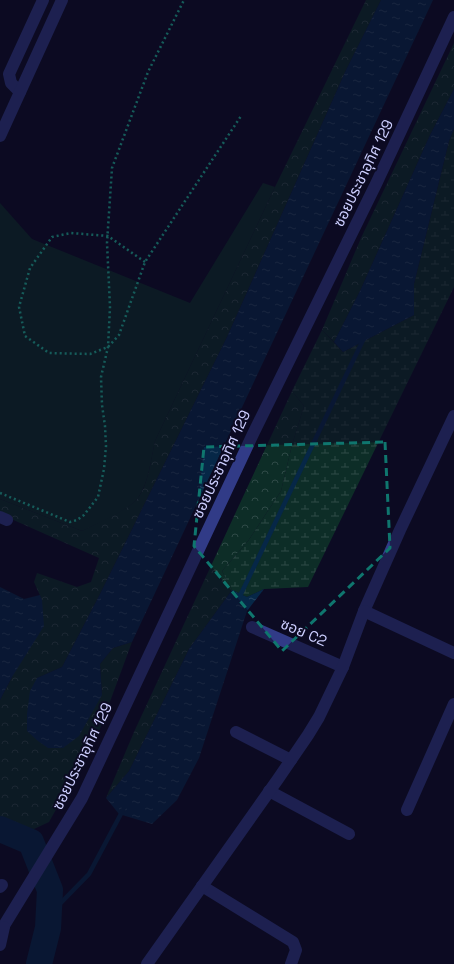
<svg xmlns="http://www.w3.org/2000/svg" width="454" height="964" font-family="'Space Grotesk','Noto Sans Thai',sans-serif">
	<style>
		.green { fill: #0d2d27 }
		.forest { fill: url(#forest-crowns) }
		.wetland { fill: url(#wetland-marsh) }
		.water { fill: url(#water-ripples) }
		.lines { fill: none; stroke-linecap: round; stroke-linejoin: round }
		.stream { stroke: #062747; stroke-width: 4.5 }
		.river { stroke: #062747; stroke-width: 26 }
		.path { stroke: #21bf9e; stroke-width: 2.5; stroke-dasharray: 2 3; stroke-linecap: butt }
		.minor { stroke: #313b87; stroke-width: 12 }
		.marked { fill: none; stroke: #0f766e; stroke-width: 3; stroke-dasharray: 8 5; stroke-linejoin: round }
		.labels { text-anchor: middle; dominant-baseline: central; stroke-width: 4; stroke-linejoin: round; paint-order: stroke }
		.street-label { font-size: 15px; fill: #cdcfff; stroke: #0c0b23 }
	</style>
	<defs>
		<pattern id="forest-crowns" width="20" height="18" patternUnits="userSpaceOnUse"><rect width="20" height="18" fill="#0d2d27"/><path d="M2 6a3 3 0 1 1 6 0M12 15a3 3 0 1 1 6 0" fill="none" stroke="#2f4a47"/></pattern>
		<pattern id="wetland-marsh" width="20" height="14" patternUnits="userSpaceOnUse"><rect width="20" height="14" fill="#0d2d27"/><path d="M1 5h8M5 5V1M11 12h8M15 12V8" fill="none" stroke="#2f4a47"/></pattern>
		<pattern id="water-ripples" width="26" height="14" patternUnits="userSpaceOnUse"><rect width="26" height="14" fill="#062747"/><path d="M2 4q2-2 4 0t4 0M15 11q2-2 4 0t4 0" fill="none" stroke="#294563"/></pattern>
	</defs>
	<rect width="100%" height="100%" fill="#0c0b23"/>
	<path class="green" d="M263,183L275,187L155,441C151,459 149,482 138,498C129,510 97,524 82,531L0,499V203L32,239L190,303Z"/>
	<g class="forest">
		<path d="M366,0H381L346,70L227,337L99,596L62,667L37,678L102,695L100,664L113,648L132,642L98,734L49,822L34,829L19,828L0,820V700L12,677L42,600L34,582L37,573L77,587L91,582L99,558L0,514V499L82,531C97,523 129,510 138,498C149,483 151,458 155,441L275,187Z"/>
		<path d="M454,43V89L430,135L360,291L334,342L322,330L361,238Z"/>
		<path d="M292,391L304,406L292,445L281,491L248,541L222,571L232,590L189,649L129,771L106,798L134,732Z"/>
	</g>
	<path class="wetland" d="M454,129V287L308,587L264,589L247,597L232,590L222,571L248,541L281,491L292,445L304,406L292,391L322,330L343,352L414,315V284L449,141Z"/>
	<g class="water">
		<path d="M381,0H433L132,642L113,648L100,664L102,695L79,736L63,748H48L38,741L27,731V714L30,691L37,678L62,667L99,596L227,337L346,70Z"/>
		<path d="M454,89V129L449,141L414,284V315L343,352L334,342L360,291L430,135Z"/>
		<path d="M0,587L24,599L40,595L42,600L44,626L12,677L0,700Z"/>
		<path d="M264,589L247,611L199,758L177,800L152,824L119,814L106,798L129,771L189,649L232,590L247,597Z"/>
	</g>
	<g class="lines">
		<g class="stream">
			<path d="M239,598L364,338"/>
			<path d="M49,915L89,874L123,810"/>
		</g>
		<path class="river" d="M0,829L31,842L50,890L48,928L39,964"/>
		<g class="path">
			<path d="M145,262L108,236L71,233L52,237L30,268L19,307L25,336L49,353L90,354L108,347L119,335L145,262L241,116"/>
			<path d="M0,493L70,522L77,520L84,515L98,497L104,469L106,446L105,426L102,405L101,377L108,347L110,307L107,243L112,168L148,72L184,0"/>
		</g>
		<g class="minor">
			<path d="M20,92L11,83L9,74L43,0"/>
			<path d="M0,136L62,0"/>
			<path d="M0,517L7,520"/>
			<path d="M364,611L400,530L454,416"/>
			<path d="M252,627L343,667"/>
			<path d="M236,732L291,760"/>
			<path d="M269,791L349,834"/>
			<path d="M407,810L454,704"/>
			<path d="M202,886L293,942L296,950L291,964"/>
			<path d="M0,887L2,885"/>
			<path d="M0,932L82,798L253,434L376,184L454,17"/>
			<path d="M0,945L4,927"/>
			<path d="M147,964L278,779L308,735L319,717L343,667L364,611L454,653"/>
		</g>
	</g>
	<path d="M0 0H454V964H0ZM385,442L390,548L282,651L194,546L204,447Z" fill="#0c0b23" fill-opacity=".55" fill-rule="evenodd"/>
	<path class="marked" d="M385,442L390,548L282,651L194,546L204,447Z"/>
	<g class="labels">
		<g class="street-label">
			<text transform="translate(363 173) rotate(-64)">ซอยประชาอุทิศ 129</text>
			<text transform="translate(221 464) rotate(-65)">ซอยประชาอุทิศ 129</text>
			<text transform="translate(304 632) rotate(23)">ซอย C2</text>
			<text transform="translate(82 756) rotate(-64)">ซอยประชาอุทิศ 129</text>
		</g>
	</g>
</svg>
